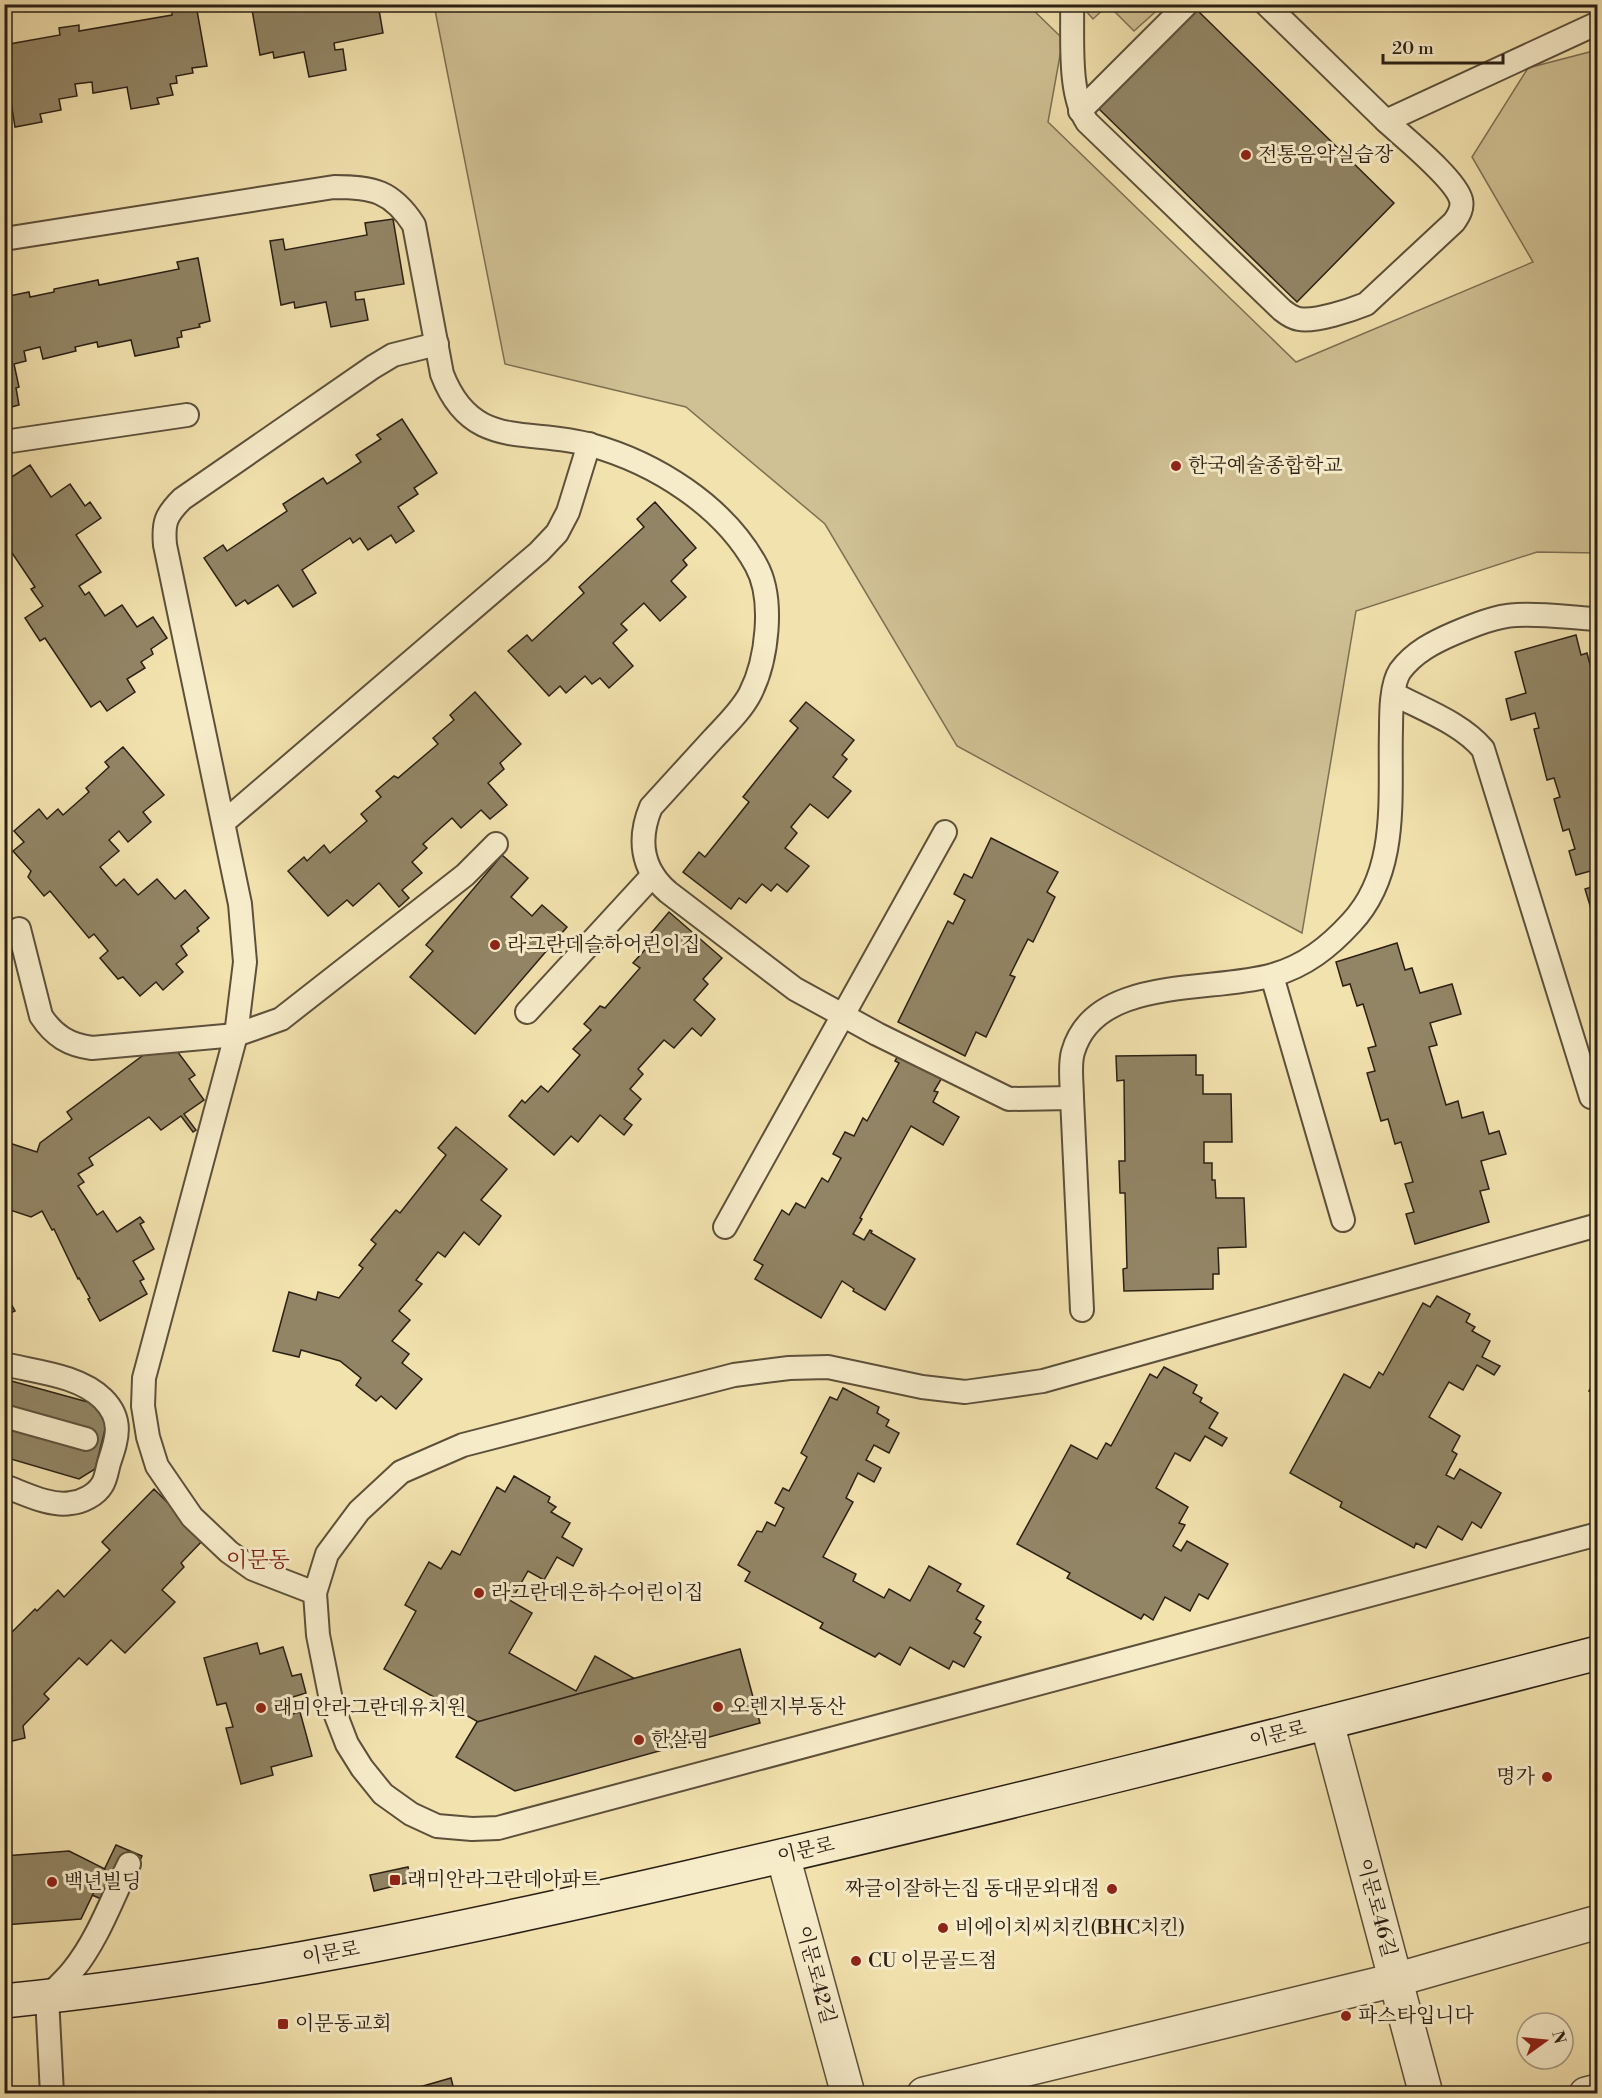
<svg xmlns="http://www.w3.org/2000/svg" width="1602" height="2098" font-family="'Libre Bodoni','Noto Serif KR',serif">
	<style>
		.green { fill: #d0c194; stroke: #7e7054; stroke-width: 1.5 }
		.building { fill: #928565; stroke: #2b2015; stroke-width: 1.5 }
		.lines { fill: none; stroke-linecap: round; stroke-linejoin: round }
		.service-casing { stroke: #5d503b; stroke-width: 26 }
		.minor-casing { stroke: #5d503b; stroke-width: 36 }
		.secondary-casing { stroke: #2b2015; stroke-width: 36 }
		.service { stroke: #f7ecca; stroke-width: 22 }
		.minor { stroke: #f7ecca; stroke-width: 33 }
		.secondary { stroke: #f7ecca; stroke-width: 33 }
		.poi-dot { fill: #8f2418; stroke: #f7ecca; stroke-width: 2 }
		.labels { text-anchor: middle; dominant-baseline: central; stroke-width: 6; stroke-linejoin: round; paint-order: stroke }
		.poi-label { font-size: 20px; fill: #2b2015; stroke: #f7ecca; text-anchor: start }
		.street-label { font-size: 20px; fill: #2b2015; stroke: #f7ecca }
		.quarter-label { font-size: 22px; fill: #7a1f14; stroke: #f7ecca }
	</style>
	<rect width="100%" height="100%" fill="#f2e2ae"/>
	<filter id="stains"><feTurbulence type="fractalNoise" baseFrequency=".00333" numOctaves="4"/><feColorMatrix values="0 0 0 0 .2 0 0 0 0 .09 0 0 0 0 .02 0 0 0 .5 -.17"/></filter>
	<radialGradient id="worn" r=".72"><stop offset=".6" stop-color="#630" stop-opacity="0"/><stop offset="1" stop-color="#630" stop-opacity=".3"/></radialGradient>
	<g class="green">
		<path d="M775,4L778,7L785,4L1028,5L1063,39L1048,122L1296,362L1533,262L1472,157L1528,68L1597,50V553L1537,552L1356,611L1302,933L957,746L825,524L686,407L505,364L434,5Z"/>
		<path d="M1084,5V4L1163,5L1134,31L1108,5L1093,19L1086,11Z"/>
	</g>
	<g class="building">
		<path d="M251,4H378L383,33L334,43L335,50L343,49L346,70L309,77L304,52L274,58L273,52L260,55Z"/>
		<path d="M196,5L207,66L192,68L193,73L176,76L177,83L170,84L173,95L157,98L159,104L131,109L127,87L93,93L92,82L75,84L77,96L59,99L61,110L40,114L42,122L15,127L11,102L4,103V45L60,35L59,28L79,25V31L172,15V9Z"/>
		<path d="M1195,8L1394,203L1297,302L1098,108Z"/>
		<path d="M393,219L404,284L355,292L356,300L364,299L368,320L331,327L326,302L295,308L294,302L281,305L270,241L283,239L285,250L367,235L365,223Z"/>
		<path d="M198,258L210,321L199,324L200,327L181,331L182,337L177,338L179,347L135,356L131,340L98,347L97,342L75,347L76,351L43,359L40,347L24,351L26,361L14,364L19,387L16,388L19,405L4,409V297L29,292L30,297L54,292V289L98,280L99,285L179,269L177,262Z"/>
		<path d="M402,419L437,473L414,488L418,494L398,507L414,531L396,543L391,535L368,550L360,538L353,543L350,538L302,570L316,593L293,607L278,585L248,604L245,600L236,606L204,558L223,545L227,551L287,511L283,504L323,478L327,484L361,462L356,455L381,439L377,435Z"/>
		<path d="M30,465L51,497L70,484L85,506L90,502L101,518L76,535L101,572L79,586L85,595L89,592L105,616L122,605L137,627L153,617L167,638L151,649L153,654L141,662L145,668L127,679L135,692L107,711L100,701L91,707L45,638L40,641L25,618L43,606L31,589L35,587L4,541V482Z"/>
		<path d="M655,502L696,548L683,560L687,565L671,581L686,597L660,621L644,603L621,624L627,630L613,643L633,666L609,688L600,678L592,684L585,676L566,693L560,686L549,696L508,651L527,635L532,641L584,593L579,587L644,527L637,519Z"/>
		<path d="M1576,635L1581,655L1587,653L1593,676L1598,675V869L1576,875L1569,851L1575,849L1569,829L1563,831L1554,799L1560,797L1554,778L1547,780L1534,729L1539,728L1535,713L1511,720L1506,699L1526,693L1515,652Z"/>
		<path d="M475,692L521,744L500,763L504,769L488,783L507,805L490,819L481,810L461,828L452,818L423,844L427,848L412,862L422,873L402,890L409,898L399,907L379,883L353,906L347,900L328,916L288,871L304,857L307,861L324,845L330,853L367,821L361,814L381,797L376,791L394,776L398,778L438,744L433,738L454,720L450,715Z"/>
		<path d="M806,702L854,740L842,755L847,759L833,777L851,791L828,818L810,804L791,827L797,833L785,848L809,866L787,892L777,884L771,891L762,884L746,903L739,898L731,909L683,872L699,852L705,857L749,802L743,797L798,728L790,721Z"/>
		<path d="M123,747L164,795L143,812L151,822L128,842L119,831L109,840L119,851L100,867L116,886L124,879L138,895L157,879L175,899L185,890L209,918L197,928L199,931L181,946L187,955L176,964L183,972L163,990L156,982L140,996L123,977L118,979L100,958L108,951L94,934L89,938L50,891L44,896L28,877L31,871L13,851L24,842L14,831L39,809L47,819L58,809L63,815L89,792L86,788L109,767L105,762Z"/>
		<path d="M991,838L1058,872L1047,892L1055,897L1033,942L1028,939L1010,975L1015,977L986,1037L976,1032L965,1056L898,1022L948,921L953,924L965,900L954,894L964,874L972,878Z"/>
		<path d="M502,855L528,878L511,897L532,916L542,905L567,927L475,1034L410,977L433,951L426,945Z"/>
		<path d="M1598,885V915L1596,911L1592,912L1585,889Z"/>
		<path d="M669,912L722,958L703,979L708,984L694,1000L715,1019L701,1036L692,1028L674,1048L664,1040L638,1069L643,1074L630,1089L641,1099L624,1119L632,1125L624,1135L600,1115L578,1142L571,1136L554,1155L509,1116L522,1100L525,1103L541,1086L548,1092L580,1055L573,1049L591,1030L584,1024L600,1006L605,1008L640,968L633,963L651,943L647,938Z"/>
		<path d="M1397,943L1405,970L1412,968L1420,993L1452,984L1461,1014L1430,1023L1437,1045L1429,1047L1446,1105L1458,1101L1462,1118L1483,1112L1489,1134L1499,1131L1506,1154L1481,1161L1489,1189L1480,1191L1489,1222L1415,1244L1406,1214L1414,1212L1405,1184L1413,1182L1401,1142L1395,1144L1388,1119L1381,1121L1367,1073L1375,1071L1368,1048L1376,1046L1363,1004L1357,1006L1350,984L1343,986L1336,962Z"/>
		<path d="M171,1043L195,1075L189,1079L204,1100L184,1114L196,1130L193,1132L181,1116L161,1130L149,1117L89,1158L93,1165L78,1174L84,1182L78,1186L97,1215L103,1211L117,1232L140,1217L144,1222L140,1224L154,1249L133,1261L144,1279L140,1281L147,1294L100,1321L88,1299L90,1298L79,1278L78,1279L54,1229L52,1230L42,1211L31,1217L4,1208V1147L6,1142L37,1152L40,1143L72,1119L67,1112L153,1048Z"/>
		<path d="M900,1052L943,1076L934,1091L938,1092L933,1102L959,1117L943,1145L911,1126L860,1218L862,1219L853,1234L864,1240L870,1230L872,1231L871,1233L915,1259L885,1310L853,1291L854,1289L842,1281L821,1318L755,1279L763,1265L754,1260L782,1210L789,1215L796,1203L805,1208L822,1178L828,1182L841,1158L833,1154L845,1132L854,1136L863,1118L867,1121L899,1063L895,1061Z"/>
		<path d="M1196,1055V1075H1203V1094H1231L1232,1142H1204V1163H1212V1180H1215L1216,1198H1244L1246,1247L1218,1248L1219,1274H1213V1289L1124,1291L1123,1269L1127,1268L1125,1193H1120L1119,1161H1125L1124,1080L1117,1081L1116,1056Z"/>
		<path d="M456,1127L507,1169L481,1200L501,1216L479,1245L464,1232L445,1257L438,1252L416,1280L422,1284L399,1311L410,1320L392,1341L409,1354L402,1363L422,1379L396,1409L381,1396L376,1401L356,1385L361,1378L340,1361L301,1350L299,1357L273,1351L289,1292L316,1300L318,1292L339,1298L363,1268L359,1265L376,1244L371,1240L396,1210L400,1213L446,1155L438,1148Z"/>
		<path d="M4,1291L15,1311L4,1316Z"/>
		<path d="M1437,1296L1470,1314L1466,1322L1475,1327L1472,1331L1490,1341L1482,1357L1500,1366L1494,1375L1477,1365L1463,1390L1449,1382L1429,1417L1460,1436L1452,1451L1457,1454L1446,1475L1454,1479L1460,1469L1501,1493L1481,1528L1472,1522L1462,1540L1438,1526L1426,1548L1416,1543L1414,1548L1340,1507L1342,1502L1290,1473L1344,1374L1370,1388L1379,1372L1383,1375L1423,1303L1430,1307Z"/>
		<path d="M1164,1367L1197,1385L1193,1393L1202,1398L1200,1402L1218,1413L1209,1428L1227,1438L1222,1446L1205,1436L1190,1461L1175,1453L1156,1488L1188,1507L1179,1523L1185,1525L1173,1546L1181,1551L1187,1541L1228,1564L1208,1599L1199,1594L1190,1611L1165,1597L1153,1620L1144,1614L1141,1619L1067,1578L1070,1573L1017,1544L1071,1445L1097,1459L1106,1443L1111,1446L1150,1374L1157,1378Z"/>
		<path d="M1598,1376V1396L1589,1391Z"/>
		<path d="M4,1379L95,1404L108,1418L95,1469L79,1479L4,1457Z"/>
		<path d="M843,1388L879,1407L877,1413L889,1420L886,1426L899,1433L889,1453L874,1445L866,1460L881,1468L874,1482L858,1473L846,1498L853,1502L823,1557L856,1574L853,1581L884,1598L889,1589L910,1601L929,1566L961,1584L957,1591L984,1606L976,1619L981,1622L974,1633L981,1637L964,1667L953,1661L949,1669L910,1647L900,1665L879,1653L875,1657L820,1628L823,1623L745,1581L750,1572L738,1565L757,1531L762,1532L767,1522L775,1526L784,1508L775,1503L783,1488L789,1491L807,1457L801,1453L830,1397L837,1400Z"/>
		<path d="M514,1476L550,1497L548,1502L556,1507L551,1512L570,1523L562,1537L582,1549L573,1566L557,1557L544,1580L528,1571L511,1601L532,1613L509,1653L576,1691L595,1656L651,1688L612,1757L575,1736L558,1767L384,1669L416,1611L405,1605L429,1562L441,1569L452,1551L460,1555L497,1487L505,1492Z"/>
		<path d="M154,1489L204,1539L181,1563L184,1567L162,1590L175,1602L125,1653L111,1640L87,1665L79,1658L44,1694L49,1699L23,1726L25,1738L4,1743V1640L35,1609L37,1611L58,1590L64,1597L110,1550L102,1542Z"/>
		<path d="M257,1643L260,1654L283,1647L292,1676L301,1674L306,1693L283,1700L288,1715L300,1712L312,1756L271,1767L273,1775L241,1784L226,1728L233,1727L226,1703L217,1705L204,1658Z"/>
		<path d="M740,1649L760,1723L515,1791L456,1757L477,1722Z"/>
		<path d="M116,1845L142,1856L120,1907L92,1895Z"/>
		<path d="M69,1851L105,1869L81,1919L4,1925V1856Z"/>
		<path d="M408,1867L411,1882L374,1891L370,1875Z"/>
		<path d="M451,2078L455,2094H395Z"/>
	</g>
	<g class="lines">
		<g class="service-casing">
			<g id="service">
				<path d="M1072,4C1073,39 1068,93 1087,122L1282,310C1287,314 1293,318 1299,319C1316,322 1351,310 1366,304L1454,222C1459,215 1463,208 1461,200C1456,179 1403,137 1386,121"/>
				<path d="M1266,4L1386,121L1598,23"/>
				<path d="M1080,111L1187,4"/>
				<path d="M4,239L334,187C373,187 392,191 414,225L442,374C472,452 528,427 591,445C655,463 723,505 756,565C775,599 767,661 750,694C741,711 726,725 713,739C692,762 672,784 651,807C638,838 641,869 668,892L795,989L877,1034L1009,1099L1072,1098L1082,1310"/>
				<path d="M4,442L187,415"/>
				<path d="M1394,694C1424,710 1461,723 1483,749L1591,1097"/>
				<path d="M224,822L539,552L557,533L568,512L589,444"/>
				<path d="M19,929L41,1016C54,1036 69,1045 92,1048L236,1035L281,1019L465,875L496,844"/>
				<path d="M1272,976L1343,1220"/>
				<path d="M527,1012L653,875"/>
				<path d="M1072,1098C1072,1084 1069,1065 1073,1052C1095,975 1212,993 1273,975C1305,966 1329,947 1351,923C1400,871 1389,795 1391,729C1391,713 1391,685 1400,671C1414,652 1434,642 1455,633C1474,625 1496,616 1516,615C1543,613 1571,618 1598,619"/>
				<path d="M1598,1225L1043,1381L965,1392L922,1387L828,1367L789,1368L734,1375L463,1445L401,1472L359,1511L327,1554L315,1593L318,1635L332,1705L347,1744L362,1768L383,1794L411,1814L437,1826L472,1829L498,1828L1598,1534"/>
				<path d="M725,1227L945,832"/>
				<path d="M4,1364C36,1372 79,1375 103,1399C124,1420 117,1439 109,1463C107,1470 106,1479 102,1485C96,1495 82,1502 71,1503C50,1507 24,1493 4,1486"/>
				<path d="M4,1416L86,1439"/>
				<path d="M315,1593L253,1569L229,1552L192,1517L157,1466L148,1437L143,1406L144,1378L236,1035L245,962L240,904L165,545C163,522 166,515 182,499L373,367L393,355L437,344"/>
				<path d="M52,2094L47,1997C56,1988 65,1980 73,1970C98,1939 112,1899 129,1864"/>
			</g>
		</g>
		<g class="minor-casing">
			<g id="minor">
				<path d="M1327,1723L1426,2094"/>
				<path d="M783,1856L848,2094"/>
				<path d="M924,2094L1395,1980L1598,1922"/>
				<path d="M1586,2094L1598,2091"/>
			</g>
		</g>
		<g class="secondary-casing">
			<path id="secondary" d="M4,2001C236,1978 463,1929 690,1877C994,1808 1296,1731 1598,1653"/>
		</g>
		<use href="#service" class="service"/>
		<use href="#minor" class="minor"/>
		<use href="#secondary" class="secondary"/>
	</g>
	<g class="poi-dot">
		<circle cx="1246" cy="155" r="6"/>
		<circle cx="1176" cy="466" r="6"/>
		<circle cx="495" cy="945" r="6"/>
		<circle cx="479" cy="1593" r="6"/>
		<circle cx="718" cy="1707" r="6"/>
		<circle cx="261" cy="1708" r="6"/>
		<circle cx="639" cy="1740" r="6"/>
		<circle cx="1547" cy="1777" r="6"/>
		<rect x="389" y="1874" width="12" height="12" rx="3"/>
		<circle cx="52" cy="1882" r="6"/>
		<circle cx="1112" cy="1889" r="6"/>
		<circle cx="943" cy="1928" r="6"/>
		<circle cx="856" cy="1961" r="6"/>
		<circle cx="1346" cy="2016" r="6"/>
		<rect x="277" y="2018" width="12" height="12" rx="3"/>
	</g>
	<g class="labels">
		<g class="poi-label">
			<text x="1258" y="155">전통음악실습장</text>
			<text x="1188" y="466">한국예술종합학교</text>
			<text x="507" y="945">라그란데슬하어린이집</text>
			<text x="491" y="1593">라그란데은하수어린이집</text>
			<text x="730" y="1707">오렌지부동산</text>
			<text x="273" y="1708">래미안라그란데유치원</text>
			<text x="651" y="1740">한살림</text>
			<text x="1535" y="1777" text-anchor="end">명가</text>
			<text x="407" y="1880">래미안라그란데아파트</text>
			<text x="64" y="1882">백년빌딩</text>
			<text x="1100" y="1889" text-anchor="end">짜글이잘하는집 동대문외대점</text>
			<text x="955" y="1928">비에이치씨치킨(BHC치킨)</text>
			<text x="868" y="1961">CU 이문골드점</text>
			<text x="1358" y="2016">파스타입니다</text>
			<text x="295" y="2024">이문동교회</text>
		</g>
		<g class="street-label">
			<text transform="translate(1278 1735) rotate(-14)">이문로</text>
			<text transform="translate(806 1851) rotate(-13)">이문로</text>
			<text transform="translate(1376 1908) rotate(75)">이문로46길</text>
			<text transform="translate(331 1954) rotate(-10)">이문로</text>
			<text transform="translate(815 1975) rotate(75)">이문로42길</text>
		</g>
		<g class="quarter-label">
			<text x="258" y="1560">이문동</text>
		</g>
	</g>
	<rect width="1602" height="2098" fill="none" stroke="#f2e2ae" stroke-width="24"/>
	<rect x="6" y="6" width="1590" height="2086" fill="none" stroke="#2b2015" stroke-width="3"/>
	<rect x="12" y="12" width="1578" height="2074" fill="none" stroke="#2b2015" stroke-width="1.5"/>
	<g transform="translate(1545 2041) rotate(75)"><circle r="28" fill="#f7ecca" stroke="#a59a82" stroke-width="1.5"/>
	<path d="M0-4.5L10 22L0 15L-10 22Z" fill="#8f2418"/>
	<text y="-9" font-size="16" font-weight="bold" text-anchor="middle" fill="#2b2015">N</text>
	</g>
	<path d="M1383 54v9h120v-9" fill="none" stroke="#2b2015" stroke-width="3"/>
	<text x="1392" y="54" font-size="18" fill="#2b2015" stroke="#f7ecca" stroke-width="4.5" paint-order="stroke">20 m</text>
	<rect width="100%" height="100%" filter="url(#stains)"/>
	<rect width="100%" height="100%" fill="url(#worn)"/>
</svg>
